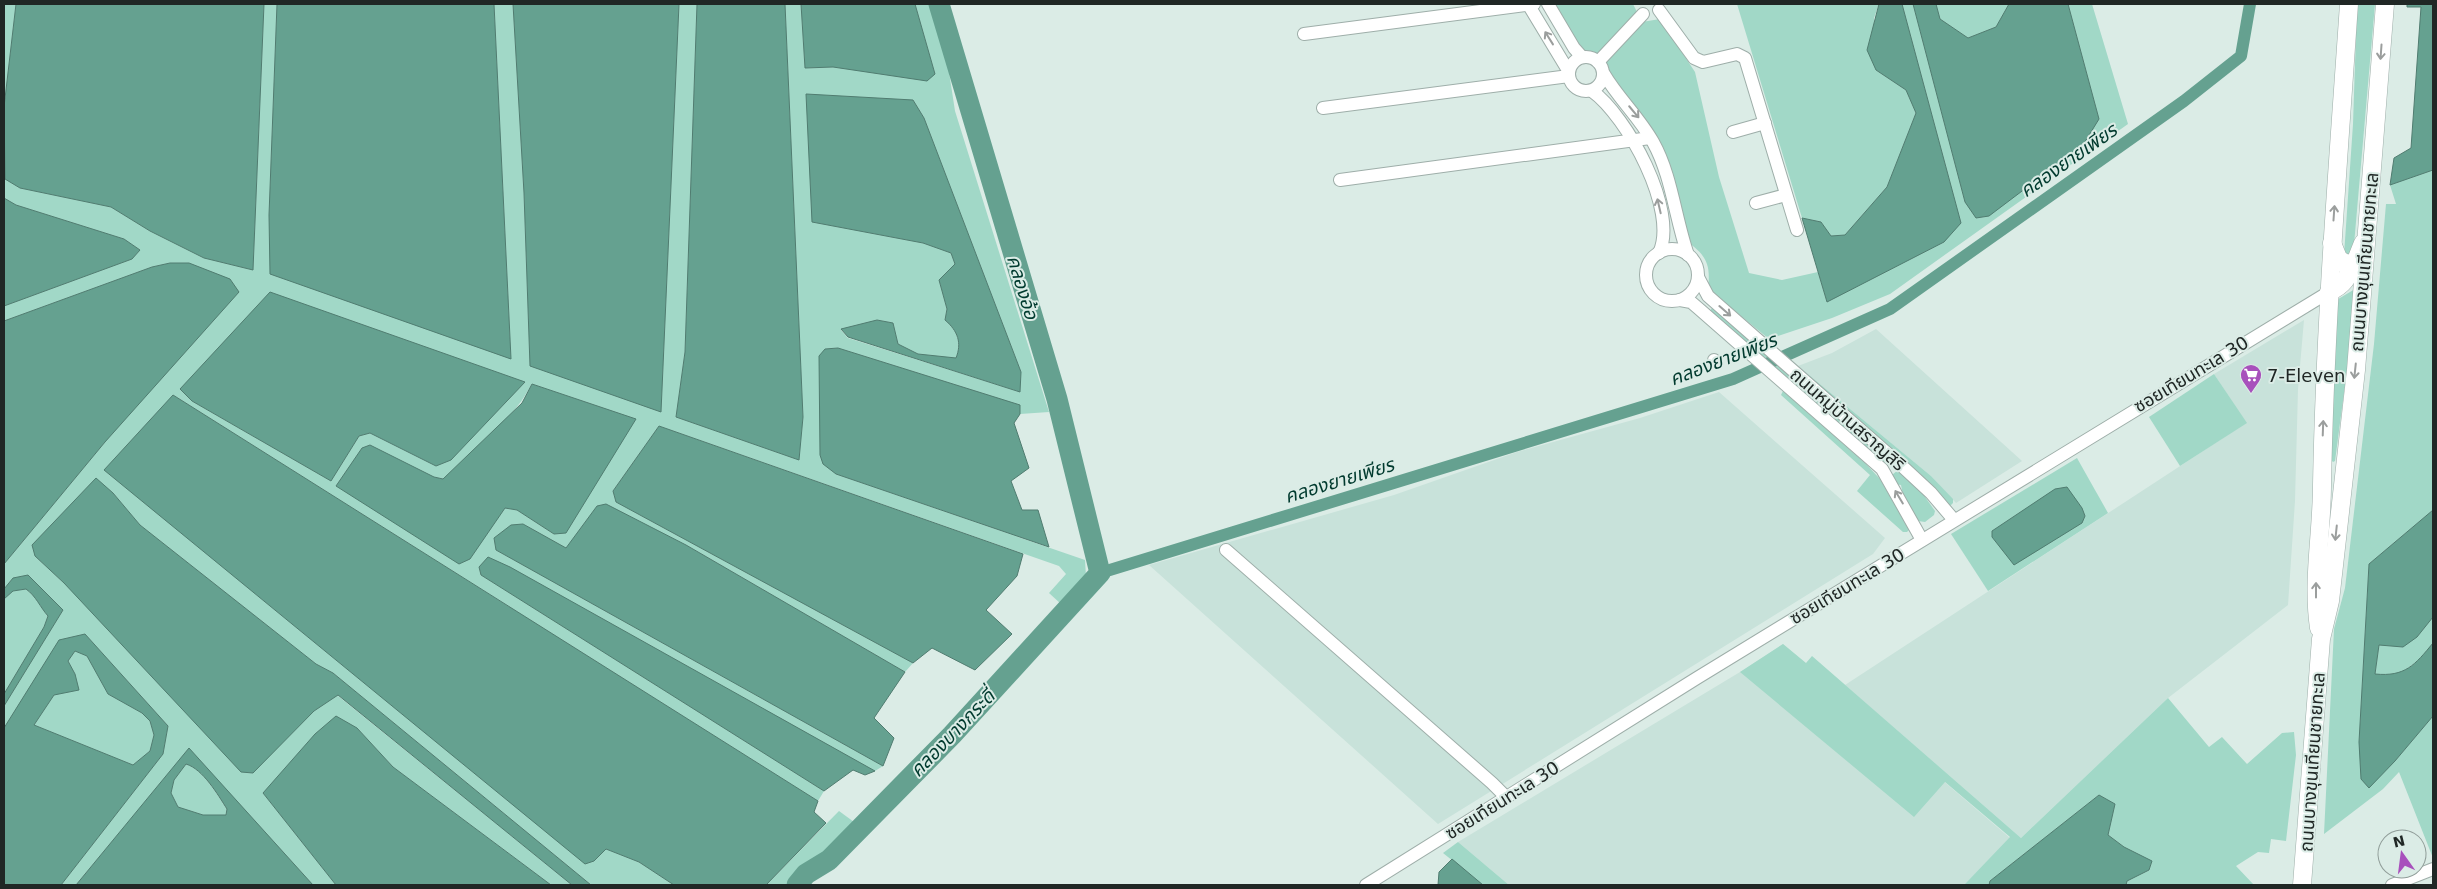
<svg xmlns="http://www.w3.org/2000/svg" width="2437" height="889" font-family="'DejaVu Sans','Noto Sans Thai',sans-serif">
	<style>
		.built { fill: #c8e2da }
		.green { fill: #a1d8c7; fill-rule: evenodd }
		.water { fill: #65a190; stroke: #507c70; fill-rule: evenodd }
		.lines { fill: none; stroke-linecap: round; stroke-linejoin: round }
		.canal { stroke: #65a190; stroke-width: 12 }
		.river { stroke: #65a190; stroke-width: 21 }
		.street-casing { stroke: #9eaea9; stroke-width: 14 }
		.secondary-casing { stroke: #9eaea9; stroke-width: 19 }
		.street { stroke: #fff; stroke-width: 12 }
		.secondary { stroke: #fff; stroke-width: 18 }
		.oneway { stroke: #9b9e9d }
		.labels { text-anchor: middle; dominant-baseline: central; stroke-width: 4; stroke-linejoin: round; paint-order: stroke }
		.street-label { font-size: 18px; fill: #202725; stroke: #dbece6 }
		.poi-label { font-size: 18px; fill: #202725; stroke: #dbece6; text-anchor: start }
		.water-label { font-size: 19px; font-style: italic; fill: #003a2e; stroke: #dbece6 }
	</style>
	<rect width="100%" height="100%" fill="#dbece6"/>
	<g class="built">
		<path d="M2304,320L2298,389L2295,501L2288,605L2168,698L2021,838L1845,685L2246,423L2214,374Z"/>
		<path d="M1876,329L2022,461L1956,503L1931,476L1798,366L1832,353Z"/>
		<path d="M1719,392L1885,538L1873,554L1438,824L1149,565L1394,495L1517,452L1640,418Z"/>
		<path d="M1783,644L2010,838L1964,885H1509L1458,842L1745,669Z"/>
	</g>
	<g class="green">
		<path d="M4,4H16L4,107Z"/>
		<path d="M264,4H277L269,215L511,359L494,4H513L524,193L530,365L661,411L679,4H697L685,352L676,417L799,460L803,417L785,4H801L805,68L833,67L935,74L915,4H931L947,59L955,111L1049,412L1020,414V405L838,348L825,349L836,474L1085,560L1086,577L1061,604L1049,593L1066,574L1059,566L659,426L613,491L616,502L913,663L905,672L686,545L597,507L566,549L523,524L494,538L496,550L883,766L875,771L479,567L481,575L824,791L818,801L173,395L594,861L606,849L639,862L674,885H591L333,673L316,664L140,525L113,493L35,556L64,583L314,711L337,695L572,885H551L393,767L357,728L263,793L336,885H313L189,749L76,885H61L163,754L168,726L85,634L19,706L4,728V706L63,610L13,578L4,589V564L105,442L170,263L152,267L4,321V306L132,259L140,250L124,239L16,205L4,198V175L6,179L20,188L111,207L150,231L204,258L253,270ZM913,100L924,118L1021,372L1020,392L848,338L841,330L878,320L893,323L898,344L918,354L956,359C962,343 958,331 945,320L947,309L939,280L955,264L951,253L923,243L813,222ZM525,382L436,466L370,433L359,436L331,481L192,401L180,388ZM532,384L635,419L554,534L517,510L505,508L495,521L434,477L443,479C475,451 512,421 532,384Z"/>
		<path d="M1551,4H1633L1642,22L1660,19L1695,72L1719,177L1749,273L1782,280L1818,272L1827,302L1961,223L1902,4H1913L1965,202L2099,119L2068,4H2092L2128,124L1890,294L1832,318L1769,339L1708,289C1711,263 1706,255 1685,240L1682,208L1667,164L1610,77L1606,63L1597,54L1584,50L1570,34Z"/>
		<path d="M1737,4H1879L1874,18L1876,70L1906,90L1916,113L1887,187L1845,235L1831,236L1821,222L1802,218Z"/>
		<path d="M1936,4H2009L1996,27L1968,38L1940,19Z"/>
		<path d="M2357,4H2375L2353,256L2344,255L2353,124Z"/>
		<path d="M2433,170V510L2369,564L2359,742L2395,761L2433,716V858L2399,772L2383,789L2324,834L2334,629L2345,588L2374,344L2386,204H2396L2390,185Z"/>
		<path d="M2355,289L2354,317L2335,461L2333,462L2330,459L2335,301Z"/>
		<path d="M1712,308L1823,405L1821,407L1710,311Z"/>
		<path d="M1798,366L1931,476L1953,499V503L1949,507L1877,437Z"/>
		<path d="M2214,374L2247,423L2180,466L2149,417Z"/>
		<path d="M1783,391L1866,464L1880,479L1909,530L1907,532H1903L1857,491L1870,475L1781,395Z"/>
		<path d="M1835,415L1888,462L1887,465H1884L1833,420L1832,417Z"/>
		<path d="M2077,458L2108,513L1988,591L1951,534Z"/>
		<path d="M1898,470L1918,487L1935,511L1934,515L1925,522L1918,521L1903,495L1901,485L1895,484L1892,475Z"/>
		<path d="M26,589C36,596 40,607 48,616L44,627L4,694V599L13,591Z"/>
		<path d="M2433,617V643L2420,659L2400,674L2375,675L2379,645L2417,637Z"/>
		<path d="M1783,644L1806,663L1812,656L2021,838L2168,698L2209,747L2222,737L2247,764L2282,733L2294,732L2296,755L2286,841L2271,839L2269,853L2258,852L2236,866L2254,885H2126V881L2149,870L2152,862L2124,847L2108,835L2115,804L2099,795L1990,881L1989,885H1964L2010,837L1945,782L1914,817L1740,672Z"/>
		<path d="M75,651L87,656L108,694L142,713L150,721L154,735L150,751L133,765L34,725L54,695L75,674L68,661Z"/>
		<path d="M186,764C203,769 217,795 227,809L226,815H203L178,807L171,793L174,780Z"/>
		<path d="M839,811L854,822L791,885H766Z"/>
		<path d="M1458,842L1509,885H1483L1443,853Z"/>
	</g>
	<g class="water">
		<path d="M16,4H264L253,270L204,258L150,231L111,207L20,188L5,179L4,107Z"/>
		<path d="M277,4H494L511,359L270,274L269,215Z"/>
		<path d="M513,4H679L661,412L530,366L524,193Z"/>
		<path d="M697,4H785L803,417L799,460L676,417L685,352Z"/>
		<path d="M801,4H915L935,74L927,81L833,67L805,68Z"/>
		<path d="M1879,4H1902L1961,223L1944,242L1827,302L1802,218L1821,222L1831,236L1845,235L1887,187L1916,113L1906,90L1876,70L1867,50Z"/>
		<path d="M1913,4H1936L1940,19L1968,38L1996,27L2009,4H2068L2099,119L2083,145L1989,216L1976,218L1965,202Z"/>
		<path d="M2407,4H2433V170L2390,185L2394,158L2411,148L2421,7H2407Z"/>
		<path d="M806,94L913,100L924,118L1021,372L1020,392L848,337L841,329L877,320L893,323L898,344L918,354L956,358C962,343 958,331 945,320L947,309L939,280L955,264L951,253L923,243L812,222Z"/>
		<path d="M4,198L16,205L124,239L140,250L132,259L4,306Z"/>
		<path d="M170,263H189L230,279L239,292L105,442L4,564V321L152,267Z"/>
		<path d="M270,292L525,382L451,460L436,466L370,433L359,436L331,481L192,401L180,389Z"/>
		<path d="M838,348L1020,405V414L1014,423L1029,468L1011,481L1022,510H1038L1049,547L836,474L823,464L820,455L819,356L825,349Z"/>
		<path d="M532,384L636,419L566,533L554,534L517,510L505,508L470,559L459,564L336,486L362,448L370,445L434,477L443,479L522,403Z"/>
		<path d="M173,395L818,801L814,812L826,823L766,885H674L639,862L606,849L594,861L585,864L104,470Z"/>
		<path d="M659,426L1023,554L1017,576L986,610L1012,634L975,670L932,648L913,663L616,502L613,491Z"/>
		<path d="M96,478L113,493L140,525L316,664L333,673L591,885H572L338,695L314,711L253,773L241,772L64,583L35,556L32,545Z"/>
		<path d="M2067,487L2082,508L2085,516L2082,523L2014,565L1992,537V531L2055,489Z"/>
		<path d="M606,504L686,545L905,672L874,718L894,738L883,766L496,550L494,538L511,525L523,524L566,548L597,506Z"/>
		<path d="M2433,510V617L2417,637L2403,647L2379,645L2375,674C2405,677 2415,665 2433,643V716L2395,761L2369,788L2361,779L2359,742L2369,564Z"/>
		<path d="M488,557L510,567L875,771L865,775L853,770L824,791L481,575L479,567Z"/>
		<path d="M28,575L63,610L4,706V694L44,627L48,616C40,607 36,596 26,589L13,591L4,599V589L13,578Z"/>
		<path d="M85,634L168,726L163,754L61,885H4V728L59,640ZM75,651L87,656L108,694L142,713L150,721L154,735L150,751L133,765L34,725L54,695L79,690L75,674L68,661Z"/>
		<path d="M336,716L357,728L393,767L551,885H336L263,793L315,734Z"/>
		<path d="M189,748L313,885H76ZM186,764C203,769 218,795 227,809L226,815H203L178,807L171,793L174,780Z"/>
		<path d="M2099,795L2115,804L2108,835L2124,847L2152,861L2149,870L2127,881L2126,885H1989L1990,881Z"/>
		<path d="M1452,859L1483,885H1438L1439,872Z"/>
	</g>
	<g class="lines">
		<path class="canal" d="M1100,573L1733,379L1890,309L2184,101L2241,56L2250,4"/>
		<path class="river" d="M797,885L806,874L829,860L952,735L1100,573L1057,399L939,4"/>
		<g class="street-casing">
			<g id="street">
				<path d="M1528,4L1569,72"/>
				<path d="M1548,4L1574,48L1582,57"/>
				<path d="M1659,10L1694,58L1703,62L1737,54L1745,58L1797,230"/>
				<path d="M1304,34L1534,4"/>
				<circle cx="1586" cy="74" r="17"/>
				<path d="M1598,62L1643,14"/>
				<path d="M1604,74C1618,98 1639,117 1653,142C1672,176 1675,218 1688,255"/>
				<path d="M1592,91C1627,116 1679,211 1659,253"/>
				<path d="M1323,108L1569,76"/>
				<path d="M1733,132L1765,123"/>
				<path d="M1340,180L1650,138"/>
				<path d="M1756,203L1786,195"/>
				<circle cx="1672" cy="275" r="26"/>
				<path d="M1698,277L1708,296L1903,467L1931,493L1954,520"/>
				<path d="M1680,300L1691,302L1698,308L1882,469L1922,540"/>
				<path d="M1714,360L1715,361"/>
				<path d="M1226,550L1492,783L1506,797"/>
				<path d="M1366,885L1697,678L2329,292"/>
				<path d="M2392,885L2433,869"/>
			</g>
		</g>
		<g class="secondary-casing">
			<g id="secondary">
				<path d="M2332,243L2338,258L2345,264L2353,263L2357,258L2363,243"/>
				<path d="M2329,292C2344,285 2348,278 2353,263"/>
				<path d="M2319,628C2312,580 2322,533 2322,485C2325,324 2338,164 2349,4"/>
				<path d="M2302,885L2321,639L2330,601L2356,370L2385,4"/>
			</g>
		</g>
		<use href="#street" class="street"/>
		<use href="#secondary" class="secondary"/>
	</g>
	<defs><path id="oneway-shaft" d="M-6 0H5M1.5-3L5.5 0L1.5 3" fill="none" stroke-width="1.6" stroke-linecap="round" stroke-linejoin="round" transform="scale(1.25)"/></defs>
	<g class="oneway">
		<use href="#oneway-shaft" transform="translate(1549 38) rotate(-122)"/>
		<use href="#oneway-shaft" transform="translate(2381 52) rotate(94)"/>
		<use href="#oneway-shaft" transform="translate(1634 112) rotate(50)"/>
		<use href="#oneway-shaft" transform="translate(1659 206) rotate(-103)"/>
		<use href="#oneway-shaft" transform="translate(2334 213) rotate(-86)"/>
		<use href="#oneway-shaft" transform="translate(1725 311) rotate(41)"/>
		<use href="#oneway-shaft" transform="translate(2355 371) rotate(96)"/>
		<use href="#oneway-shaft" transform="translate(2323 428) rotate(-88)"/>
		<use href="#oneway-shaft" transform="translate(1899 497) rotate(-121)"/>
		<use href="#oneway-shaft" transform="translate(2336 533) rotate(96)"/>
		<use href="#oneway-shaft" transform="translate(2316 590) rotate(-90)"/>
	</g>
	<defs>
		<g id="supermarket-pin" transform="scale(1.125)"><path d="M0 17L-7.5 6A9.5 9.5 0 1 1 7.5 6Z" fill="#a850bc" stroke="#dbece6"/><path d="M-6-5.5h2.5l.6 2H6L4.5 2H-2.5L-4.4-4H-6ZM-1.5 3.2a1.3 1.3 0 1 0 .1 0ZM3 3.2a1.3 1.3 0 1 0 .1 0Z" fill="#fff"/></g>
	</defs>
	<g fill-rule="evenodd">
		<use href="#supermarket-pin" x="2251" y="375"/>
	</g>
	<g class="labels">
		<g class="street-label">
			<text transform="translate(2364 262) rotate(-85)">ถนนบางขุนเทียนชายทะเล</text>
			<text transform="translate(2191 374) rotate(-31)">ซอยเทียนทะเล 30</text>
			<text transform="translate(1848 419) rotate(41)">ถนนหมู่บ้านสราญสิริ</text>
			<text transform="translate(1847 586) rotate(-31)">ซอยเทียนทะเล 30</text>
			<text transform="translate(2312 762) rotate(-86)">ถนนบางขุนเทียนชายทะเล</text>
			<text transform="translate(1502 800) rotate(-32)">ซอยเทียนทะเล 30</text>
		</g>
		<g class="poi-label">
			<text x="2267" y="375">7-Eleven</text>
		</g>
		<g class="water-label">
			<text transform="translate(2068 160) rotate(-35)">คลองยายเพียร</text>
			<text transform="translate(1023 287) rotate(73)">คลองอ้อ</text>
			<text transform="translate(1723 359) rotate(-21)">คลองยายเพียร</text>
			<text transform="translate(1339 480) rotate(-17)">คลองยายเพียร</text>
			<text transform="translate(952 733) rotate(-46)">คลองบางกระดี่</text>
		</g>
	</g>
	<rect width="2437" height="889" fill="none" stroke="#202725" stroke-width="10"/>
	<g transform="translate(2402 854) rotate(346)"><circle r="24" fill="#dbece6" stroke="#909d99"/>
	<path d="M0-4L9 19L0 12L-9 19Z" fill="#a850bc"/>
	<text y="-8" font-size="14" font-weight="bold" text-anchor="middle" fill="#202725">N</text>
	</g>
</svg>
